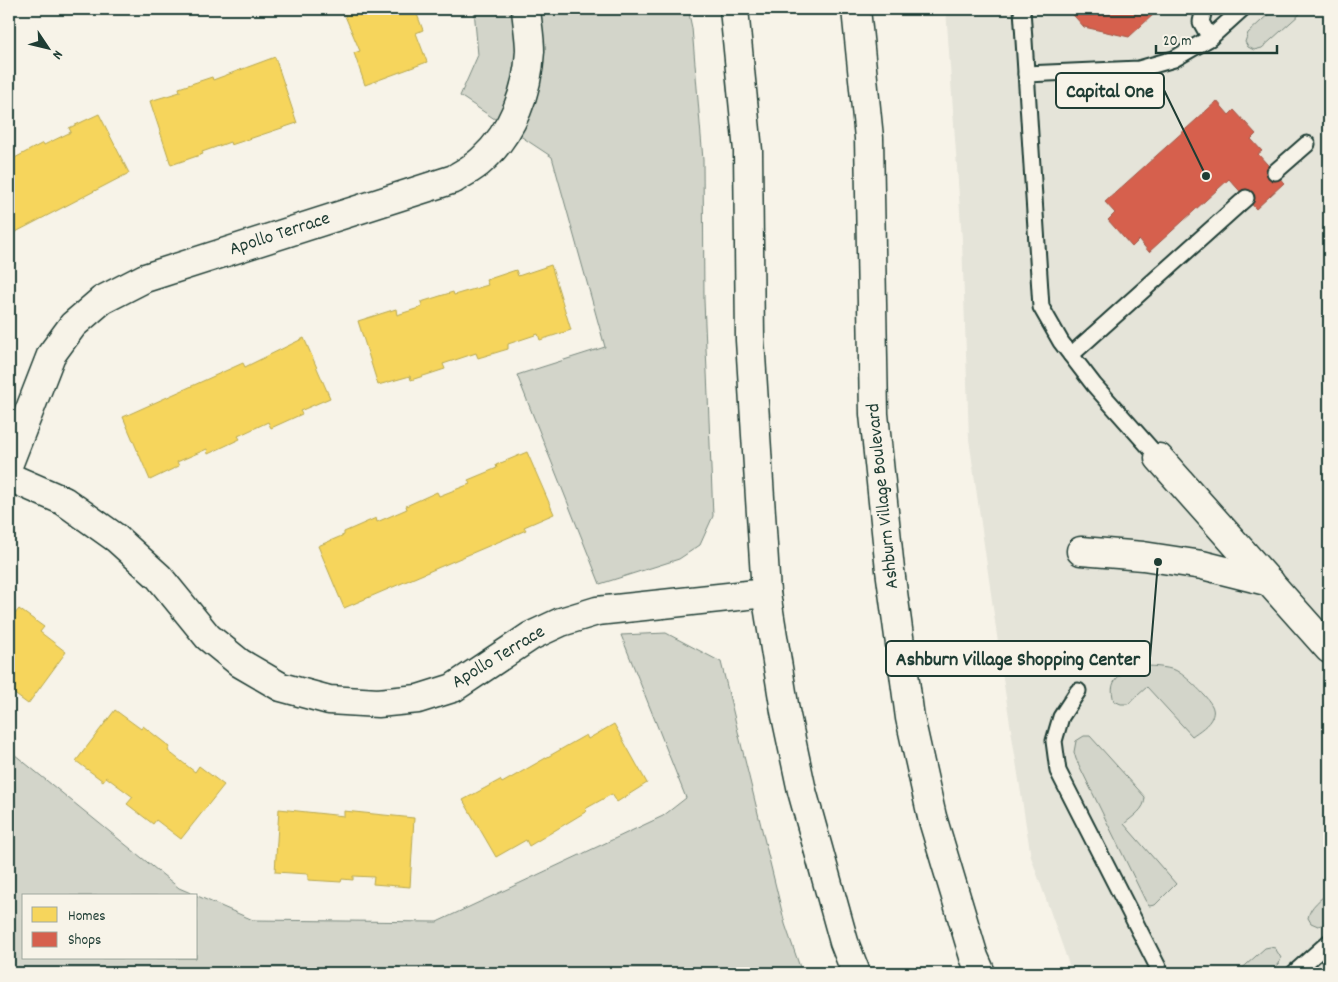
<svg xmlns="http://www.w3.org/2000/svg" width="1338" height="982" font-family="Dekko,sans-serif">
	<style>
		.built { fill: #e5e4d9 }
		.green { fill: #d3d5ca; stroke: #79897f; fill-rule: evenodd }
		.homes { fill: #f6d55c; stroke: #b6a750 }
		.shops { fill: #d6604d; stroke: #9f5646 }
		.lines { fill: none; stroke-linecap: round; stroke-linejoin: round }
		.service-casing { stroke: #1f3d34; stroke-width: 19 }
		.minor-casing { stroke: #1f3d34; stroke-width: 31 }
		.secondary-casing { stroke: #1f3d34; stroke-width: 31 }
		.service { stroke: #f7f3e8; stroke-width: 15 }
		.minor { stroke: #f7f3e8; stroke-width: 28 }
		.secondary { stroke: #f7f3e8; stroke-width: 28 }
		.labels { text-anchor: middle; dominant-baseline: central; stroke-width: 5; stroke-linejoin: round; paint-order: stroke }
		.street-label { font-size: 19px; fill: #1f3d34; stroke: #f7f3e8 }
		.leader { fill: none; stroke: #1f3d34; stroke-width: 2 }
		.callout-dot { fill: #1f3d34; stroke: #f7f3e8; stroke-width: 2 }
		.callout { fill: #f7f3e8; stroke: #1f3d34; stroke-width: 2 }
		.callout-label { font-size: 20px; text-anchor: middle; font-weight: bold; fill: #1f3d34 }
	</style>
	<rect width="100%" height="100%" fill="#f7f3e8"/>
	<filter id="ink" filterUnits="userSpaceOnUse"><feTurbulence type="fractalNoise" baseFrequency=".02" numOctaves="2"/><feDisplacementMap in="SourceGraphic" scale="10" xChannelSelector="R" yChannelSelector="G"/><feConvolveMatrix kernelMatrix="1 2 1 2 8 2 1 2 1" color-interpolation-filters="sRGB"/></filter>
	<g filter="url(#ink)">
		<path class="built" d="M946,9H1329V973H1072L1031,857L1004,685L969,439L962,240Z"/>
		<g class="green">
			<path d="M474,9H688L692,28L703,160L704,300L713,516L700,545L679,559L600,584L517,375L605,347L552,157L460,96L478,55Z"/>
			<path d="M1274,9H1301L1300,14L1262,48L1254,50L1248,47L1245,42L1248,33Z"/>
			<path d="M666,633L721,662L785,924L802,973H9V750L179,888L253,920L437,922L663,816L686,798L621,635ZM24,896H196V958H24Z"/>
			<path d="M1144,666C1155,666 1165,667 1175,670C1184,674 1212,700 1213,709C1214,711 1213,716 1212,717C1209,725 1199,731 1192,736L1147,687L1128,704H1121L1114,701C1106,676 1126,671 1144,666Z"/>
			<path d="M1084,736H1090L1145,797C1145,810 1133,816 1124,824L1176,884L1155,905L1149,906L1145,900L1076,759L1074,752L1076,741Z"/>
			<path d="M1329,892V920L1325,924L1318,926L1311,923L1308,918C1310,906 1321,899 1329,892Z"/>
			<path d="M1270,947L1275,948L1281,958L1279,964L1268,973H1237L1265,948Z"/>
		</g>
		<g class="homes">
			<path d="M342,9H415L423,30L416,33L427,62L365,85L354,53L360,51Z"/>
			<path d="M275,57L297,123L231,145L230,142L202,152L203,154L171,165L150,101L180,92L179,88L212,77L213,80Z"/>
			<path d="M99,114L129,173L10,235L9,161L43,143L44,145L71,132L69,128Z"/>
			<path d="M551,265L571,330L540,340L538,334L508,344V349L478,358L476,353L443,364L445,369L411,380L410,376L378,385L358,321L396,309L397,315L422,307L421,302L453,292L454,295L488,285L486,280L516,270L518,276Z"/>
			<path d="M304,338L330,398L300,411L302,414L271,428L268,422L238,436L240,439L208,454L207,449L177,462L179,466L150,480L123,417L243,363L245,367Z"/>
			<path d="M527,452L554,514L524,527L526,530L344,608L318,546L344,535V532L376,518L377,522L407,509L406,506L437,492L439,496L470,484L468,480L497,468L496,465Z"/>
			<path d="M19,609L44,627L40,632L66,652L28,704L9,690V611L14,615Z"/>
			<path d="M115,710L141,729L143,726L170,747L168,751L195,772L199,766L224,785L181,839L156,820L153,824L127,804L133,797L106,777L103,781L76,761Z"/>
			<path d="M614,724L647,783L617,802L612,794L585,809L587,811L529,846L526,840L496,857L463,800L500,780L502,783L586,735L588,739Z"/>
			<path d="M279,809L344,816V811L414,818L410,887L373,884L374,877L353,876V880L342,879L341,882L308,880V874L275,872Z"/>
		</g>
		<g class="shops">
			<path d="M1068,9H1151L1155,13L1129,37L1084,27Z"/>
			<path d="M1217,101L1229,115L1234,110L1256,134L1251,139L1262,151L1258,154L1284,183L1256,209L1229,179L1149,252L1139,240L1132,247L1108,220L1115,213L1105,202Z"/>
		</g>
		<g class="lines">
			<g class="service-casing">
				<g id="service">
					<path d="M1022,9L1041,307L1061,342L1094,385L1159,458"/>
					<path d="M1204,9L1201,22L1210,38"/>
					<path d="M1026,74L1139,69L1174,59L1210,38L1242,9"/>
					<path d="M1275,172L1307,144"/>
					<path d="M1071,355L1246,198"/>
					<path d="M1078,691L1061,717L1054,741L1058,771L1161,973"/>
					<path d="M1294,973L1329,942"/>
				</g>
			</g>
			<g class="minor-casing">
				<g id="minor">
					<path d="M1159,458L1329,649"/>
					<path d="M9,463L51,355L73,325L102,300L145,278L454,179C463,173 474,168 482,160C513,132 528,91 530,51C530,37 527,22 526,9"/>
					<path d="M9,477L64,501L116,538L159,577L208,637L240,663L281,687L329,700L378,703L418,699L453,688L531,636L561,622L597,611L766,593"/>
					<path d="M1081,551L1143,556L1202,565L1270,582"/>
				</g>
			</g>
			<g class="secondary-casing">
				<g id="secondary">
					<path d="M734,9L748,151L750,340L766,593L785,711L802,791L844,942L856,973"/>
					<path d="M856,9L869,138L874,414L890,570L910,718L932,817L974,957L981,973"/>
				</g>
			</g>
			<use href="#service" class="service"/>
			<use href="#minor" class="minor"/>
			<use href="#secondary" class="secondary"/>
		</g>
	</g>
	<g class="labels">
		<g class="street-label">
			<text transform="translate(280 235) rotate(-18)">Apollo Terrace</text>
			<text transform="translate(884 496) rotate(-96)">Ashburn Village Boulevard</text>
			<text transform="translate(499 658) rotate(-31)">Apollo Terrace</text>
		</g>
	</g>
	<path class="leader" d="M1206 176L1164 90M1158 562L1150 658"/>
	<g class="callout-dot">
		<circle cx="1206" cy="176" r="5"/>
		<circle cx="1158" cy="562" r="5"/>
	</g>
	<g class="callout">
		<rect x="1056" y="73" width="108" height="35" rx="5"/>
		<rect x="886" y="641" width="264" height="35" rx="5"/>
	</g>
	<g class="callout-label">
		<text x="1110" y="97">Capital One</text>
		<text x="1018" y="665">Ashburn Village Shopping Center</text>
	</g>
	<rect width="1338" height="982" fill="none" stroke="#f7f3e8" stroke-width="30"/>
	<rect x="15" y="15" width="1308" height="952" fill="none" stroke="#1f3d34" stroke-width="2" filter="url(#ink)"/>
	<rect x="22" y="894" width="175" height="65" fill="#f7f3e8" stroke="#a1aaa0"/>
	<rect x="32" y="907" width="25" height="15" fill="#f6d55c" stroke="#a1aaa0"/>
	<text x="68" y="920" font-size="15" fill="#1f3d34">Homes</text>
	<rect x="32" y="932" width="25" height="15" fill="#d6604d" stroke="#a1aaa0"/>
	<text x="68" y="944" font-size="15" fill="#1f3d34">Shops</text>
	<g transform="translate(48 48) rotate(125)" stroke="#f7f3e8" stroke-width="4" paint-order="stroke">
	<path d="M0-4L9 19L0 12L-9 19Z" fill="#1f3d34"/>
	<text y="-8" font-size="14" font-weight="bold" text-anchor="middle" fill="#1f3d34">N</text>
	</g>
	<path d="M1156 45v8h121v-8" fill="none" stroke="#1f3d34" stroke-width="2.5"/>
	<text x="1163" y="45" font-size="15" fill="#1f3d34" stroke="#f7f3e8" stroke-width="4" paint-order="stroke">20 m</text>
</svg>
